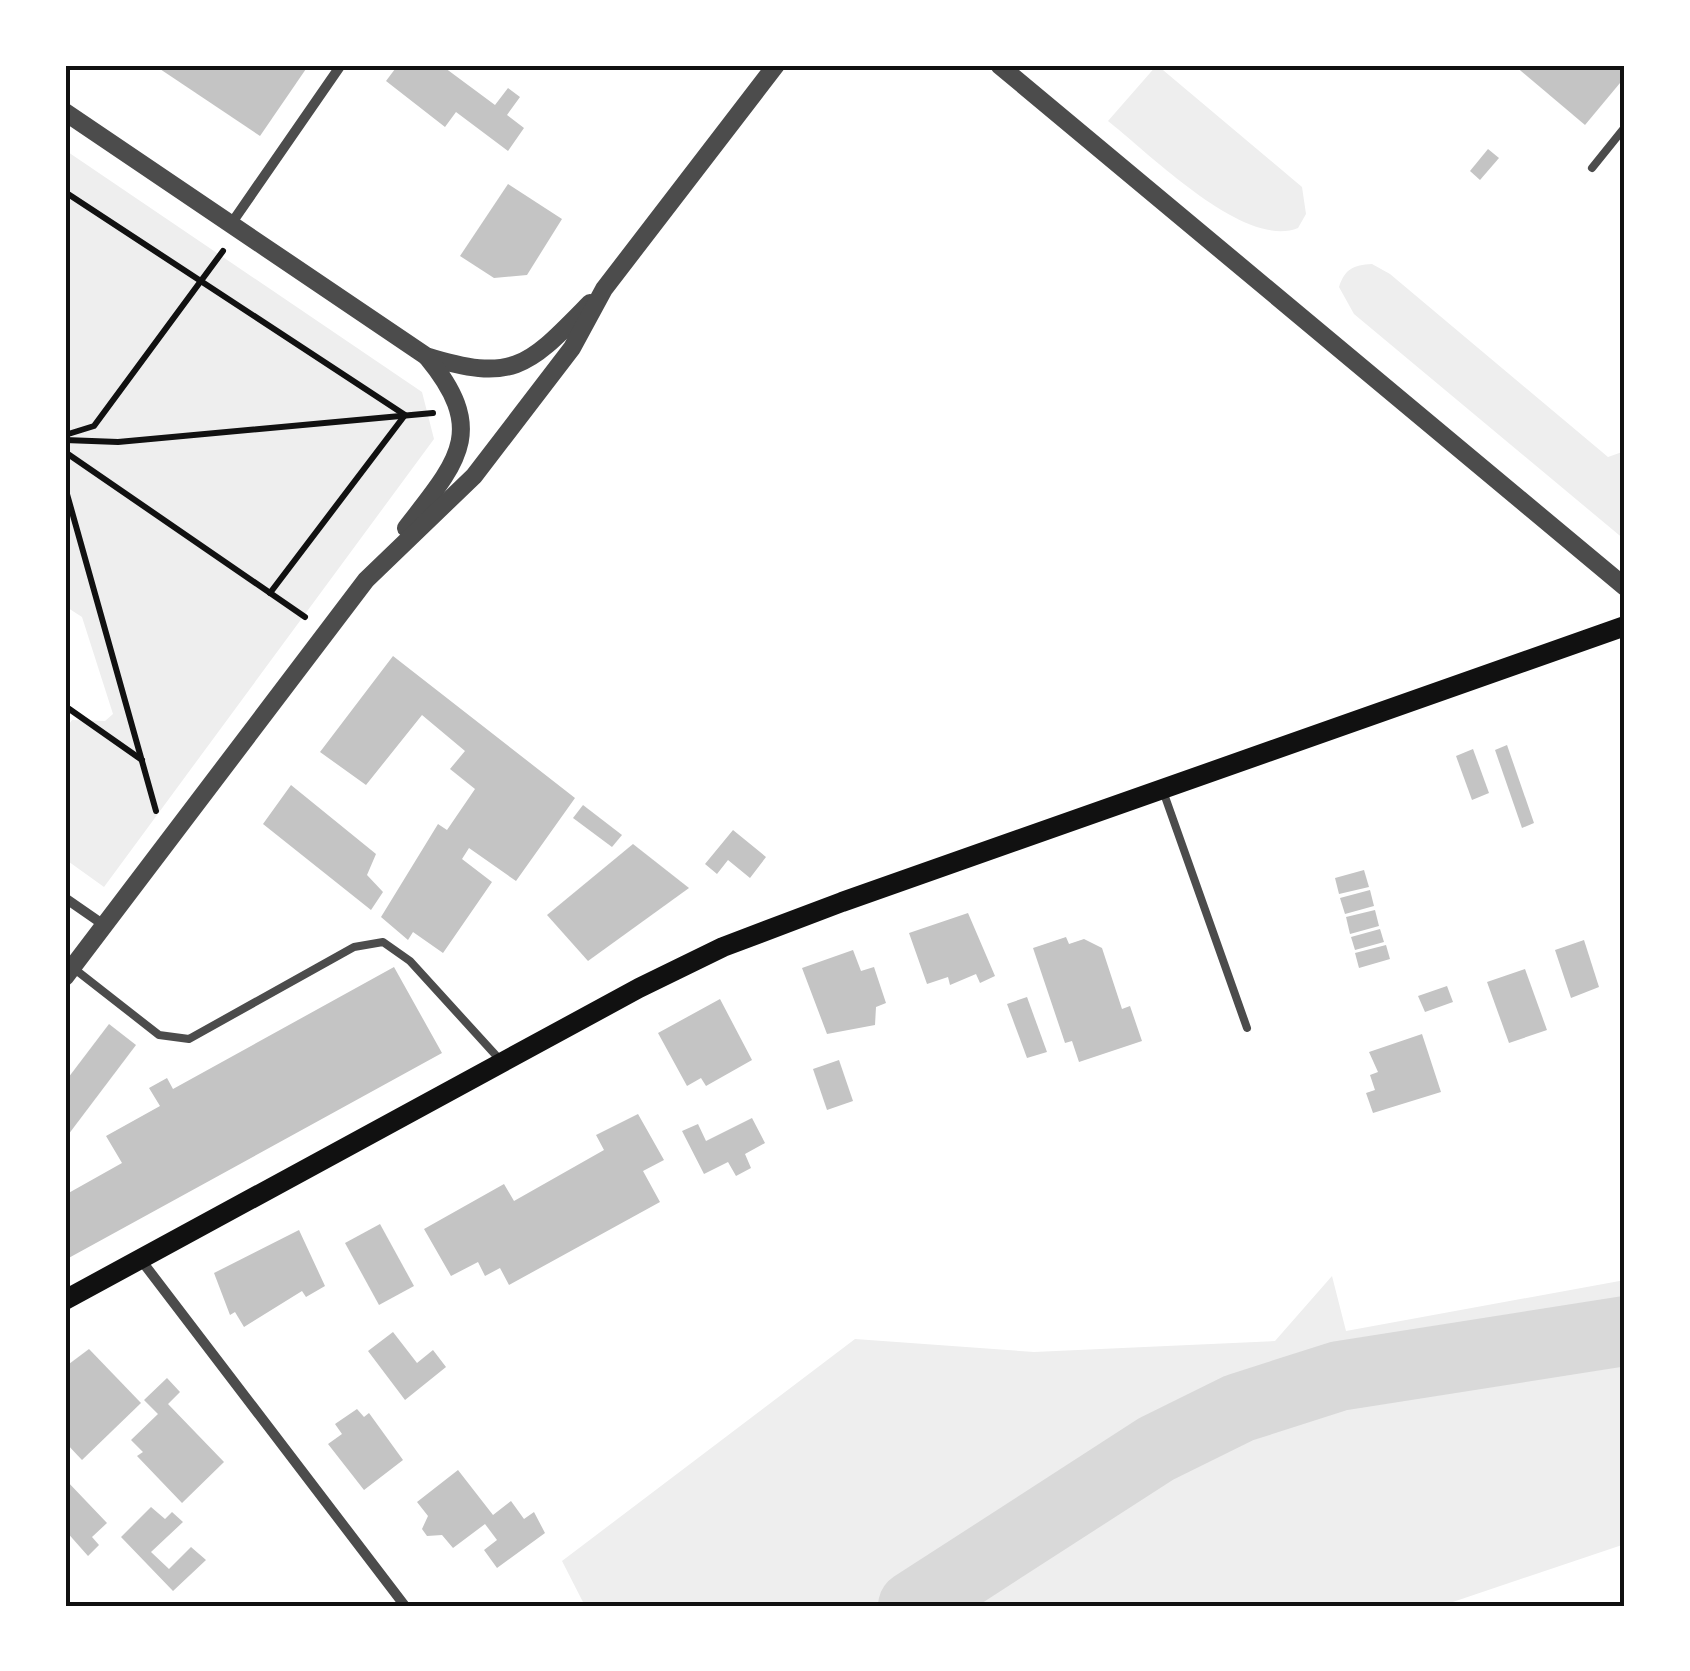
<svg xmlns="http://www.w3.org/2000/svg" width="1690" height="1671" font-family="Bitter,serif">
	<style>
		.green { fill: #eee }
		.lines { fill: none; stroke-linecap: round; stroke-linejoin: round }
		.river { stroke: #d9d9d9; stroke-width: 70 }
		.building { fill: #c4c4c4 }
		.path { stroke: #111; stroke-width: 6 }
		.service { stroke: #4c4c4c; stroke-width: 8 }
		.minor { stroke: #4c4c4c; stroke-width: 10 }
		.tertiary { stroke: #4c4c4c; stroke-width: 18 }
		.secondary { stroke: #111; stroke-width: 20 }
		.neatline { fill: none; stroke: #111; stroke-width: 4 }
	</style>
	<rect width="100%" height="100%" fill="#fff"/>
	<g class="green">
		<path d="M1157,65L1302,187L1306,214L1298,228C1245,250 1149,153 1108,121Z"/>
		<path d="M65,150L422,392L434,439L104,887L65,859V730L72,720L105,721L113,714L82,617L65,606Z"/>
		<path d="M1372,264L1390,274L1608,457L1625,451V540L1354,314L1339,287C1345,269 1353,265 1372,264Z"/>
		<path d="M1332,1276L1346,1331L1625,1280V1544L1441,1606H585L562,1561L855,1339L1034,1352L1275,1341Z"/>
	</g>
	<g class="lines">
		<path class="river" d="M913,1606L1156,1449L1239,1408L1339,1376L1625,1331"/>
	</g>
	<g class="building">
		<path d="M154,65H306L308,66L260,136Z"/>
		<path d="M398,65H441L495,105L508,88L520,97L507,115L524,128L508,151L456,112L445,127L386,81Z"/>
		<path d="M1514,65H1625V77L1585,125Z"/>
		<path d="M1488,149L1499,158L1480,180L1470,171Z"/>
		<path d="M508,184L562,219L527,275L494,278L460,256Z"/>
		<path d="M393,656L575,798L516,881L469,848L462,859L492,882L443,953L413,932L408,940L381,917L438,824L447,830L475,789L450,769L465,751L422,715L366,785L320,752Z"/>
		<path d="M1507,745L1534,823L1522,828L1495,750Z"/>
		<path d="M1473,749L1489,793L1472,800L1456,756Z"/>
		<path d="M291,785L376,854L367,875L383,892L371,910L263,824Z"/>
		<path d="M583,805L622,835L612,847L573,818Z"/>
		<path d="M733,830L766,857L750,878L728,860L717,874L705,864Z"/>
		<path d="M633,844L689,888L588,961L547,915Z"/>
		<path d="M1364,870L1369,887L1339,894L1335,878Z"/>
		<path d="M1370,890L1374,906L1345,914L1340,898Z"/>
		<path d="M1375,910L1379,926L1350,934L1346,917Z"/>
		<path d="M968,913L995,976L980,983L976,974L950,985L948,977L927,984L909,933Z"/>
		<path d="M1380,929L1384,942L1355,950L1351,937Z"/>
		<path d="M1066,937L1069,944L1084,939L1102,948L1122,1009L1130,1006L1142,1041L1079,1062L1072,1041L1065,1043L1033,948Z"/>
		<path d="M1584,940L1599,987L1571,998L1555,950Z"/>
		<path d="M1386,945L1390,959L1359,968L1355,953Z"/>
		<path d="M853,950L861,971L874,967L886,1003L876,1007L875,1025L827,1034L802,968Z"/>
		<path d="M394,967L442,1053L65,1260V1195L122,1163L106,1136L160,1106L149,1088L167,1078L173,1089Z"/>
		<path d="M1525,969L1547,1030L1509,1043L1487,982Z"/>
		<path d="M1447,986L1453,1002L1425,1012L1418,996Z"/>
		<path d="M1027,997L1047,1052L1027,1058L1007,1004Z"/>
		<path d="M720,999L752,1060L706,1086L701,1078L687,1086L658,1033Z"/>
		<path d="M109,1024L136,1045L65,1139V1082Z"/>
		<path d="M1422,1034L1441,1092L1373,1113L1366,1093L1375,1090L1370,1075L1378,1072L1369,1052Z"/>
		<path d="M839,1060L853,1101L827,1110L813,1069Z"/>
		<path d="M638,1114L664,1160L643,1171L660,1202L509,1285L500,1268L485,1276L478,1262L451,1276L424,1229L504,1184L514,1201L604,1150L596,1135Z"/>
		<path d="M752,1118L765,1143L745,1154L751,1168L736,1176L728,1162L704,1174L682,1131L698,1124L706,1141Z"/>
		<path d="M380,1224L414,1286L379,1305L345,1243Z"/>
		<path d="M299,1230L325,1286L306,1297L302,1291L244,1327L235,1312L230,1315L214,1273Z"/>
		<path d="M393,1332L417,1363L433,1350L446,1367L405,1400L368,1351Z"/>
		<path d="M89,1349L141,1403L82,1460L65,1442V1367Z"/>
		<path d="M167,1378L180,1392L168,1404L224,1462L182,1503L137,1456L143,1452L131,1440L158,1414L144,1400Z"/>
		<path d="M357,1409L364,1417L369,1413L403,1460L364,1490L328,1444L342,1434L335,1424Z"/>
		<path d="M458,1470L493,1515L511,1501L524,1519L534,1512L545,1533L497,1568L484,1550L497,1540L485,1524L453,1548L442,1535L427,1536L422,1529L428,1516L417,1502Z"/>
		<path d="M65,1479L107,1523L92,1537L99,1545L88,1556L65,1530Z"/>
		<path d="M151,1507L165,1519L172,1512L183,1522L151,1552L169,1569L191,1547L206,1560L173,1591L121,1537Z"/>
	</g>
	<g class="lines">
		<g class="path">
			<path d="M65,192L405,415L270,593"/>
			<path d="M65,435L94,426L223,251"/>
			<path d="M65,440L118,442L433,413"/>
			<path d="M65,452L305,617"/>
			<path d="M65,487L156,811"/>
			<path d="M65,706L142,760"/>
		</g>
		<g class="service">
			<path d="M1592,168L1625,127"/>
			<path d="M1163,791L1247,1028"/>
			<path d="M72,967L159,1035L189,1039L354,947L383,942L410,961L502,1062"/>
		</g>
		<g class="minor">
			<path d="M231,224L341,65"/>
			<path d="M65,898L104,925"/>
			<path d="M141,1260L405,1606"/>
		</g>
		<g class="tertiary">
			<path d="M999,65L1625,587"/>
			<path d="M65,112L426,356C515,384 529,365 590,303"/>
			<path d="M406,528C458,461 488,431 427,357"/>
			<path d="M65,977L366,580L474,476L572,348L604,289L776,65"/>
		</g>
		<path class="secondary" d="M65,1300L639,988L723,947L842,902L1625,626"/>
	</g>
	<rect width="1690" height="1671" fill="none" stroke="#ffffff" stroke-width="135"/>
	<rect x="68" y="68" width="1554" height="1536" class="neatline"/>
</svg>
